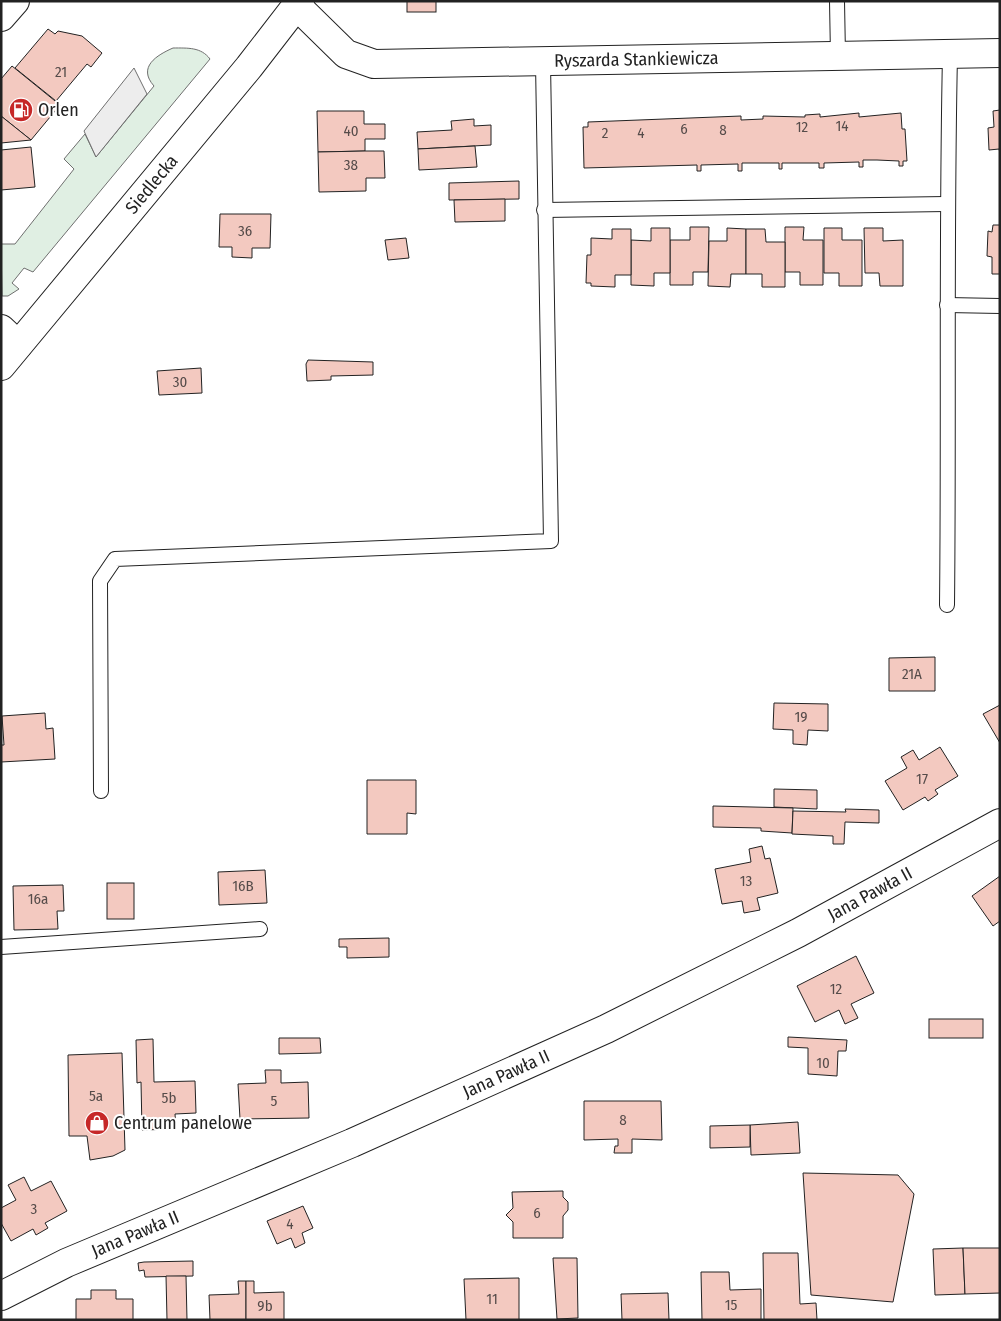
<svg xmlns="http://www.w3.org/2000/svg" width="1001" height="1321" font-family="'Fira Sans Condensed',sans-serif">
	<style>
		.green { fill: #e0efe3; stroke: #6f6f6f }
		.parking { fill: #ededed; stroke: #6f6f6f }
		.building { fill: #f3c9c0; stroke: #222 }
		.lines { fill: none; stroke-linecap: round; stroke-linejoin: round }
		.lane-casing { stroke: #222; stroke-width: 16 }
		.street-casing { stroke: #222; stroke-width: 30 }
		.secondary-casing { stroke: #222; stroke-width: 30 }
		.lane { stroke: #fff; stroke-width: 14 }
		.street { stroke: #fff; stroke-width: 28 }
		.secondary { stroke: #fff; stroke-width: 28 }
		.labels { text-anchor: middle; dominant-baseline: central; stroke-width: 4; stroke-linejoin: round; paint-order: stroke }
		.number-label { font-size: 15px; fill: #564c4a }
		.street-label { font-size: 18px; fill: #222; stroke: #fff }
		.poi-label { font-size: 18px; fill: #222; stroke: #fff; text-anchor: start }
	</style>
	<rect width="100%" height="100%" fill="#fff"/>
	<path class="green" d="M173,48C188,48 201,47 210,59L33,272L24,268L12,283L19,289L8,296H2L1,244H15L74,169L64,159L85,134L96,157L154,86C137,67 157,55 173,48Z"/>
	<path class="parking" d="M134,68L147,94L96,157L84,131Z"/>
	<g class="building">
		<rect x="407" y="1" width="29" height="11"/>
		<path d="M48,29L55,34L58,31L82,36L102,53L91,67L87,64L56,101L15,68Z"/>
		<path d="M12,66L60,105L31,140L1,116V79Z"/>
		<path d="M1000,110V153L999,149L989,150L988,128L994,127L993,111Z"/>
		<path d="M317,111H364V124H385V139H365V151L318,152Z"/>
		<path d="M859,113V117L901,113L902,129H905L907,161H903V166H899V161L877,160H863V167H859V162L824,163V168H819V163H782V169H779V163H742V171H738V164L701,165V171H697V165L584,168L583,127H588V122L741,116V120L763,119V116L805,117V115L820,114V117Z"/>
		<path d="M1,116L31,140L1,143Z"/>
		<path d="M474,119V126L491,125V145L418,149L417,132L452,130L451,121Z"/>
		<path d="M475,146L477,167L419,170L418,149Z"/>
		<path d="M31,147L35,187L1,190V150Z"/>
		<path d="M365,151H384L385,178H366V191L319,192L318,152Z"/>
		<path d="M519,181V199L449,200V183Z"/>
		<path d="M505,199V221L455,222L454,200Z"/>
		<path d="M220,214H271L270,248H252V258L232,257V247H219Z"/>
		<path d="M993,225H1000V274H992V257L987,256L988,231L992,232Z"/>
		<path d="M690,227H709L708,272H693V285H670V240H690Z"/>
		<path d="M785,227H804L803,240H823V285H800V272H785Z"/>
		<path d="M651,228H670V273H654V286L631,285V240L651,241Z"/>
		<path d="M727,228L746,229V274H731L730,287L708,286L709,241H727Z"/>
		<path d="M824,228H842V240H862V286H839V273H824Z"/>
		<path d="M864,228H883V241L903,240V286H880L879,273H865Z"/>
		<path d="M612,229H631V275H615V287L591,286V283H586L587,255H591V238L612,239Z"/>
		<path d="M746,229H765L766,242H785V287H762V274H746Z"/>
		<path d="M406,238L409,258L388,260L385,240Z"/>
		<path d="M308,360L373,362V375L331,376V380L307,381L306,364Z"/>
		<path d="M201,368L202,393L159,395L157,371Z"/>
		<path d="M935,657V691H889V658Z"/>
		<path d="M774,703L828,704V731L808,730L807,745L793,744V730L773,729Z"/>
		<path d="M1000,705V743L983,714Z"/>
		<path d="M45,713L46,729L53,728L55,759L1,762V745H4L2,716Z"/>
		<path d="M940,747L958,776L935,790L938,794L928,801L925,797L903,810L885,781L907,768L901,757L913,750L919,760Z"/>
		<path d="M367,780H416V814L407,813V834H367Z"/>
		<path d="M774,789L817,790V809L774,807Z"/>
		<path d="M713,806L793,808L792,833L761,831V828L713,827Z"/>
		<path d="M845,809L879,810V823L845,822L844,844H833V836L792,834L793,811L846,812Z"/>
		<path d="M762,846L765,859L770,858L778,893L757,898L760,910L744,913L742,901L722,904L715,869L751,862L749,849Z"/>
		<path d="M265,870L267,903L219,905L218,872Z"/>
		<path d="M1000,876V921L993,926L972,896Z"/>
		<rect x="107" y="883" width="27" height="36"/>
		<path d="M63,885L64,911H57L58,929L14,930L13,886Z"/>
		<path d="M389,938V957L347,958V947H339V939Z"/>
		<path d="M856,956L874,993L851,1004L858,1018L845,1024L839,1010L815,1022L797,986Z"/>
		<rect x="929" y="1019" width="54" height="19"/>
		<path d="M788,1037L847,1040L846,1051H838L837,1076L808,1074V1048L788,1047Z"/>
		<path d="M279,1038H320L321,1053L279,1054Z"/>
		<path d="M153,1039L154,1082L195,1081L196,1113L175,1114L176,1129L142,1130L141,1082L137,1083L136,1040Z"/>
		<path d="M122,1053L125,1150L113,1156L90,1160L87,1136H69L68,1055Z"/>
		<path d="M265,1070H281V1083L308,1082L309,1118L240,1119L238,1084L266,1083Z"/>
		<path d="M584,1101H661L662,1140L632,1139V1153H614L615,1146H618V1139L584,1140Z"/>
		<path d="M798,1122L800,1153L751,1155L750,1125Z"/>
		<path d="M750,1125V1147L710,1148V1126Z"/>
		<path d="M803,1173L898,1175L914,1194L893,1302L811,1295Z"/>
		<path d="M24,1177L31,1191L51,1181L67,1211L45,1223L48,1228L36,1235L33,1229L11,1241L1,1223V1208L16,1200L8,1185Z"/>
		<path d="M563,1191V1197L568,1202V1210L563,1216V1238H513V1222L506,1215L513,1208L512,1192Z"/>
		<path d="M303,1206L313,1228L302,1233L305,1243L295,1248L291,1238L277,1244L267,1221Z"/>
		<path d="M963,1248L965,1294L935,1295L933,1249Z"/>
		<path d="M963,1248H1000V1293L965,1294Z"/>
		<path d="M763,1253H798L800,1304L816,1303L817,1320H764Z"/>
		<path d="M553,1258H577L578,1318L557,1319Z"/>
		<path d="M193,1261V1276L145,1277L144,1270L139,1271L138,1263L144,1262Z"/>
		<path d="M701,1272H729L730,1290L761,1289V1320H702Z"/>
		<path d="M166,1276H186L187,1320H167Z"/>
		<path d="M519,1278V1320H466L464,1279Z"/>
		<path d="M238,1281H246V1320H210L209,1295L239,1294Z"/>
		<path d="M246,1281H254V1293L284,1292V1320H246Z"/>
		<path d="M91,1290H116V1299H133V1320H76V1299H91Z"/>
		<path d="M668,1293L669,1320H622L621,1294Z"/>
	</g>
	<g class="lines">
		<g class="lane-casing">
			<g id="lane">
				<path d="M837,1L838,56"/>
				<path d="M544,210L946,204"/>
				<path d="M947,305L1000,306"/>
				<path d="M947,605C949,422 946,238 950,55"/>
				<path d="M101,791L100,581L115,559L551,541L543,63"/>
				<path d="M1,947L260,929"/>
			</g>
		</g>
		<g class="street-casing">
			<g id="street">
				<path id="s1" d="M296,5L346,54L374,64L1000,53"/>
				<path d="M1,17L15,1"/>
			</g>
		</g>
		<g class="secondary-casing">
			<g id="secondary">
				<path d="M1,329L18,345"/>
				<path id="s2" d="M1,366L249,67L300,1"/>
				<path id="s3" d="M1,1296L66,1263L352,1143L606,1029L798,933L1000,823"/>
			</g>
		</g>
		<use href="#lane" class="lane"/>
		<use href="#street" class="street"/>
		<use href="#secondary" class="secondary"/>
	</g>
	<defs>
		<g id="fuel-disc" transform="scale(1.25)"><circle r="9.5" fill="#c62828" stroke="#fff"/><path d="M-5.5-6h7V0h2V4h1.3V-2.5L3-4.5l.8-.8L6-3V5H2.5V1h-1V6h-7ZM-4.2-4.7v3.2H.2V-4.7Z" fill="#fff"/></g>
		<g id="shop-disc" transform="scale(1.25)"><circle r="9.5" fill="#c62828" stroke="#fff"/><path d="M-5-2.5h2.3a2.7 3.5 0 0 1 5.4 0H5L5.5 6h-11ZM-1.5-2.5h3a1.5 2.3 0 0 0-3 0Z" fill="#fff"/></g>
	</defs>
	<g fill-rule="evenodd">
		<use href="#fuel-disc" x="21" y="110"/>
		<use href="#shop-disc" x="97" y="1123"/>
	</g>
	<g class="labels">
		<g class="number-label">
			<text x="61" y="72">21</text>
			<text x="842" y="126">14</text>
			<text x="802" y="127">12</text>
			<text x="684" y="129">6</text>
			<text x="723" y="130">8</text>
			<text x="351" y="131">40</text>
			<text x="605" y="133">2</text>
			<text x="641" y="133">4</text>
			<text x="351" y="165">38</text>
			<text x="245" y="231">36</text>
			<text x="180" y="382">30</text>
			<text x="912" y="674">21A</text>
			<text x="801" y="717">19</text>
			<text x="922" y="779">17</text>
			<text x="746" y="881">13</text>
			<text x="243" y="886">16B</text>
			<text x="38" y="899">16a</text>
			<text x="836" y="989">12</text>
			<text x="823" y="1063">10</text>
			<text x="96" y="1096">5a</text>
			<text x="169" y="1098">5b</text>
			<text x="274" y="1101">5</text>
			<text x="623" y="1120">8</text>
			<text x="34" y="1209">3</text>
			<text x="537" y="1213">6</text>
			<text x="290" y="1224">4</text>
			<text x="492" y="1299">11</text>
			<text x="731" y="1305">15</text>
			<text x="265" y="1306">9b</text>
		</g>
		<g class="street-label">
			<text stroke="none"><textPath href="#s1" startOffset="362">Ryszarda Stankiewicza</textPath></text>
			<text stroke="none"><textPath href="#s2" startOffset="236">Siedlecka</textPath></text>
			<text stroke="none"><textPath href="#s3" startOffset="958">Jana Pawła II</textPath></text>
			<text stroke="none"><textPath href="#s3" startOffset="552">Jana Pawła II</textPath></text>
			<text stroke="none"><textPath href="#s3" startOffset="148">Jana Pawła II</textPath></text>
		</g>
		<g class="poi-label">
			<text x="38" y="110">Orlen</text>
			<text x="114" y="1123">Centrum panelowe</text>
		</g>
	</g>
	<rect width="1001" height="1321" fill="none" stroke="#222222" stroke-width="5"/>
</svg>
